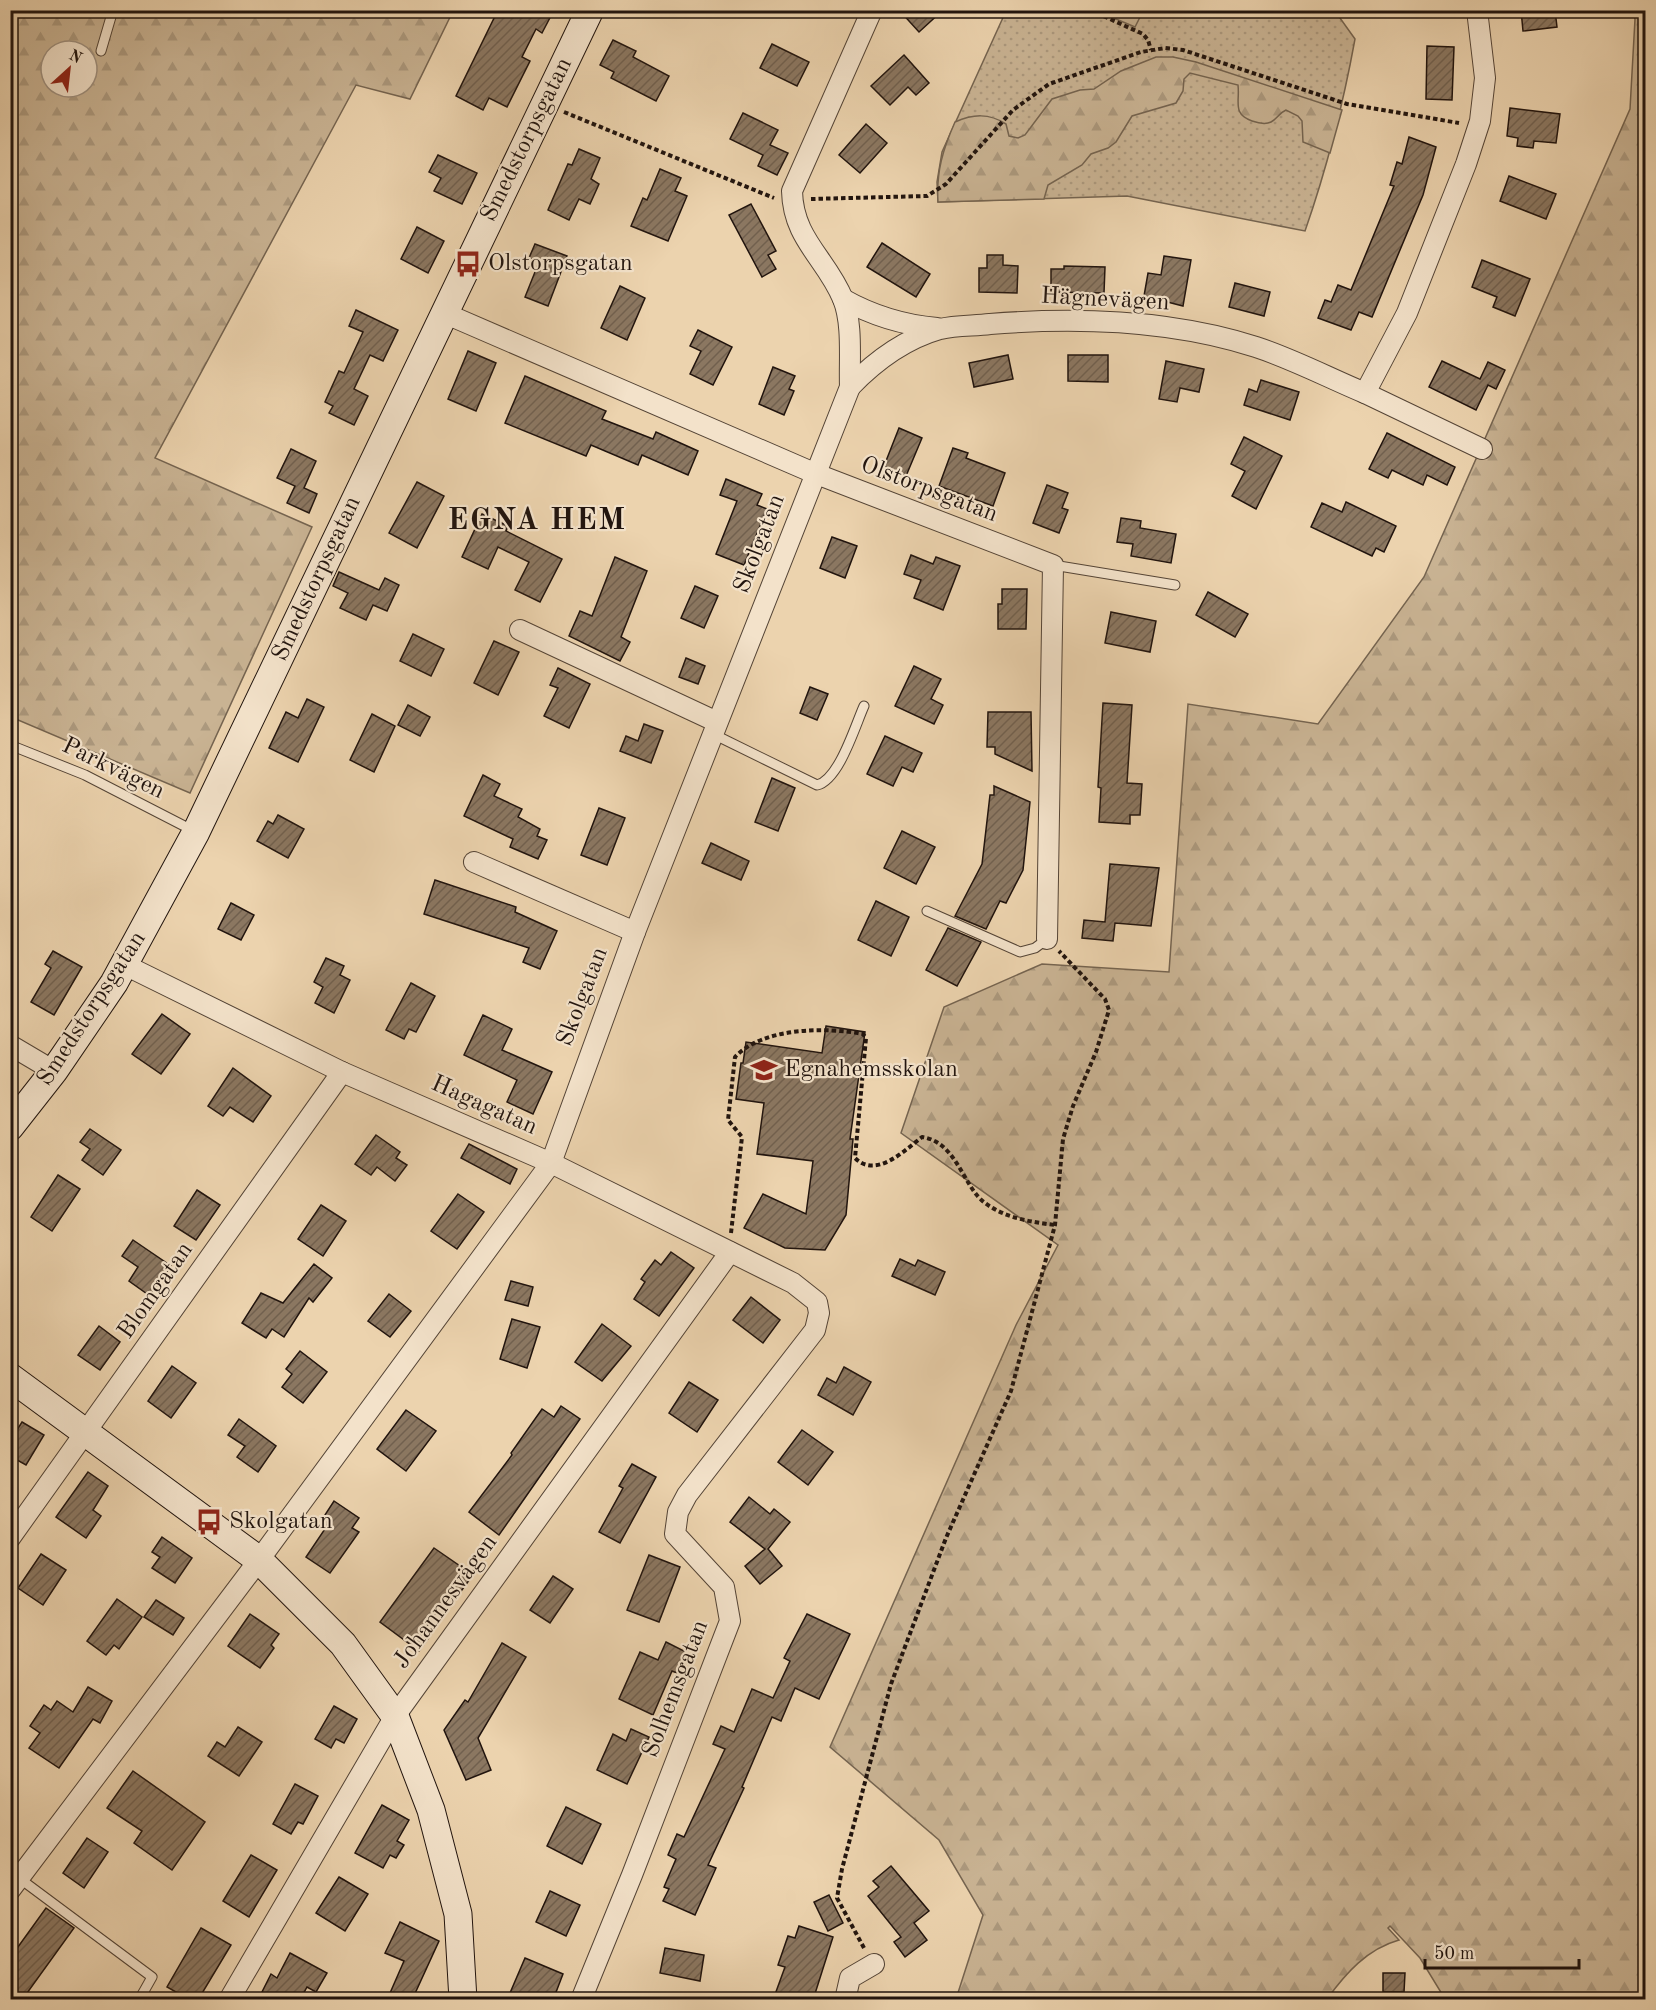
<svg xmlns="http://www.w3.org/2000/svg" width="1656" height="2010" font-family="'Old Standard TT',serif">
	<style>
		.grass { fill: url(#grass-dots); stroke: #756450; stroke-width: 1.5 }
		.forest { fill: url(#forest-firs); stroke: #756450; stroke-width: 1.5; fill-rule: evenodd }
		.pitch { fill: #c9b393; stroke: #756450; stroke-width: 1.5 }
		.building { fill: url(#building-hatch); stroke: #21140e; stroke-width: 1.5 }
		.lines { fill: none; stroke-linecap: round; stroke-linejoin: round }
		.lane-casing { stroke: #544436; stroke-width: 11 }
		.street-casing { stroke: #544436; stroke-width: 22 }
		.secondary-casing { stroke: #21140e; stroke-width: 29 }
		.path { stroke: #21140e; stroke-width: 4; stroke-dasharray: 4.5 3; stroke-linecap: butt }
		.lane { stroke: #f3e2ca; stroke-width: 9 }
		.street { stroke: #f3e2ca; stroke-width: 20 }
		.secondary { stroke: #f3e2ca; stroke-width: 27 }
		.labels { text-anchor: middle; dominant-baseline: central; stroke-width: 4.5; stroke-linejoin: round; paint-order: stroke }
		.street-label { font-size: 24px; fill: #21140e; stroke: #f3e2ca }
		.poi-label { font-size: 24px; fill: #21140e; stroke: #f3e2ca; text-anchor: start }
		.district-label { font-size: 30px; font-weight: bold; letter-spacing: 1.5px; fill: #21140e; stroke: #f3e2ca }
	</style>
	<defs>
		<pattern id="grass-dots" width="8" height="8" patternUnits="userSpaceOnUse" patternTransform="scale(1.5)"><rect width="8" height="8" fill="#c9b393"/><path d="M2 2h.1M6 6h.1" fill="none" stroke="#ac997e" stroke-width="1.8" stroke-linecap="round"/></pattern>
		<pattern id="forest-firs" width="22" height="20" patternUnits="userSpaceOnUse" patternTransform="scale(1.5)"><rect width="22" height="20" fill="#c9b393"/><path d="M5 1l3.5 6h-7zM16 11l3.5 6h-7z" fill="#ac997e"/></pattern>
		<pattern id="building-hatch" width="6" height="6" patternUnits="userSpaceOnUse" patternTransform="scale(1.5)"><rect width="6" height="6" fill="#8b7761"/><path d="M-1 1l2-2M0 6l6-6M5 7l2-2" fill="none" stroke="#71604e"/></pattern>
	</defs>
	<rect width="100%" height="100%" fill="#ecd3ae"/>
	<filter id="stains"><feTurbulence type="fractalNoise" baseFrequency=".00333" numOctaves="4"/><feColorMatrix values="0 0 0 0 .2 0 0 0 0 .09 0 0 0 0 .02 0 0 0 .5 -.17"/></filter>
	<radialGradient id="worn" r=".72"><stop offset=".6" stop-color="#630" stop-opacity="0"/><stop offset="1" stop-color="#630" stop-opacity=".3"/></radialGradient>
	<path class="grass" d="M1006,11H1335L1355,39C1343,105 1327,168 1305,231L1127,196L938,202L937,182L942,152Z"/>
	<g class="forest">
		<path d="M10,11H453L410,99L356,85L155,458L312,527L190,793L11,717ZM51,51H87V87H51Z"/>
		<path d="M1633,11H1645V1999H1445L1420,1958L1390,1926L1388,1928L1399,1940C1367,1949 1346,1973 1327,1999H956L983,1915L939,1840L830,1747L1016,1325L1058,1245L901,1133L944,1007L1042,964L1169,972L1188,704L1318,724L1424,577L1630,109L1635,19Z"/>
		<path d="M1156,57H1173L1196,62L1342,110L1330,153L1303,142L1302,121L1298,116L1286,110C1279,113 1277,119 1271,122C1265,125 1258,123 1252,121C1232,114 1240,102 1238,85L1190,73L1184,79L1183,91L1176,103L1132,116L1116,142L1108,148L1091,154L1082,165L1048,185L1044,199L938,202C936,172 943,149 955,122C973,114 989,113 1006,124L1009,136L1018,138L1025,135L1052,99L1080,90L1094,89L1121,71Z"/>
	</g>
	<path class="pitch" d="M1097,11H1143L1135,27Z"/>
	<g class="building">
		<path d="M498,10H554L542,33L536,29L522,57L530,61L507,107L489,98L483,110L456,96Z"/>
		<path d="M899,10H943L919,32Z"/>
		<path d="M1521,10H1555L1557,27L1523,31Z"/>
		<path d="M613,40L636,51L633,57L669,76L656,101L611,78L614,72L600,65Z"/>
		<path d="M772,44L809,62L797,86L760,68Z"/>
		<path d="M1427,46L1454,47L1452,100L1426,99Z"/>
		<path d="M904,55L929,83L916,95L908,87L890,105L871,86Z"/>
		<path d="M1510,108L1560,114L1556,143L1534,141L1533,148L1517,146L1518,138L1507,136Z"/>
		<path d="M743,113L778,130L770,145L788,153L777,175L758,166L763,155L730,139Z"/>
		<path d="M866,124L887,143L860,173L839,155Z"/>
		<path d="M1409,137L1436,147L1423,195L1372,317L1359,312L1351,330L1318,318L1325,300L1331,302L1338,285L1351,290L1394,186L1390,185L1397,162L1402,164Z"/>
		<path d="M579,149L600,158L591,179L599,184L590,204L579,199L569,220L548,210L568,164L572,165Z"/>
		<path d="M438,155L477,173L462,204L434,191L441,178L429,172Z"/>
		<path d="M660,169L681,178L675,191L687,196L668,241L631,226L643,198L647,200Z"/>
		<path d="M1509,176L1556,194L1546,219L1500,201Z"/>
		<path d="M751,204L776,251L768,255L776,269L762,277L729,215Z"/>
		<path d="M417,227L444,241L428,273L401,259Z"/>
		<path d="M882,243L930,274L916,297L867,267Z"/>
		<path d="M535,244L567,256L548,306L525,297L539,262L529,258Z"/>
		<path d="M987,255H1003V265L1018,266L1017,293L979,292V268H987Z"/>
		<path d="M1164,256L1191,260L1183,306L1144,296L1148,273L1161,275Z"/>
		<path d="M1482,260L1530,279L1515,316L1493,307L1497,297L1472,287Z"/>
		<path d="M1064,266L1105,267L1104,293L1051,292V269H1064Z"/>
		<path d="M1235,283L1270,292L1264,316L1229,307Z"/>
		<path d="M620,286L645,298L627,340L601,328Z"/>
		<path d="M356,310L398,330L383,361L370,355L354,389L368,396L354,425L329,413L333,406L325,402L339,371L344,373L363,332L349,326Z"/>
		<path d="M698,330L732,347L713,385L690,374L701,351L690,346Z"/>
		<path d="M468,351L496,363L476,411L448,399Z"/>
		<path d="M1008,355L1013,379L974,387L969,363Z"/>
		<path d="M1068,355H1108V382L1068,381Z"/>
		<path d="M1166,361L1204,369L1199,392L1180,388L1177,402L1159,399Z"/>
		<path d="M1442,361L1480,379L1488,362L1505,370L1496,389L1488,385L1476,410L1429,387Z"/>
		<path d="M773,367L795,376L789,389L794,391L784,415L759,404Z"/>
		<path d="M525,376L606,411L602,419L653,439L656,432L698,451L688,475L642,455L638,465L591,445L586,456L505,423Z"/>
		<path d="M1261,380L1299,392L1290,420L1244,405L1249,389L1257,392Z"/>
		<path d="M899,428L922,438L906,476L884,466Z"/>
		<path d="M1387,433L1455,467L1447,485L1427,475L1423,485L1392,470L1388,478L1369,469Z"/>
		<path d="M1244,437L1282,456L1256,509L1232,496L1245,471L1231,464Z"/>
		<path d="M953,448L968,453L966,458L1005,473L993,506L939,486Z"/>
		<path d="M291,449L316,461L304,488L317,494L309,513L287,503L295,486L277,478Z"/>
		<path d="M726,479L762,494L757,505L767,509L744,565L716,554L737,501L720,495Z"/>
		<path d="M417,482L444,496L417,548L389,533Z"/>
		<path d="M1047,485L1068,493L1062,508L1068,510L1059,533L1033,523Z"/>
		<path d="M1346,502L1396,526L1384,552L1376,548L1372,556L1311,527L1322,503L1342,512Z"/>
		<path d="M482,514L508,526L506,531L562,559L540,602L515,590L529,562L498,547L488,569L462,557Z"/>
		<path d="M1121,518L1141,521L1140,528L1176,534L1171,563L1131,556L1133,544L1117,542Z"/>
		<path d="M832,537L857,546L845,578L820,568Z"/>
		<path d="M911,555L933,564L936,557L960,566L943,610L914,598L921,580L904,574Z"/>
		<path d="M615,557L647,571L621,637L630,642L620,661L569,636L580,611L592,616Z"/>
		<path d="M339,572L379,590L385,578L399,585L387,611L373,605L366,620L340,608L348,593L333,586Z"/>
		<path d="M695,586L718,596L704,628L681,618Z"/>
		<path d="M1002,589H1027L1026,629H998V604H1002Z"/>
		<path d="M1208,592L1248,614L1235,637L1196,615Z"/>
		<path d="M1111,612L1156,621L1150,652L1105,643Z"/>
		<path d="M413,634L444,649L431,676L400,661Z"/>
		<path d="M494,641L519,652L498,695L474,683Z"/>
		<path d="M686,658L705,666L698,684L679,677Z"/>
		<path d="M914,666L941,679L931,699L943,705L934,724L895,706Z"/>
		<path d="M558,668L590,684L569,728L544,716L558,688L550,685Z"/>
		<path d="M810,687L828,694L817,720L800,713Z"/>
		<path d="M307,699L324,707L298,762L269,748L286,712L298,718Z"/>
		<path d="M1103,703L1132,705L1127,783L1142,784L1140,815H1130V824L1099,822L1101,788L1098,787Z"/>
		<path d="M408,705L430,717L420,736L398,725Z"/>
		<path d="M988,712H1031L1032,771L995,754V747H987Z"/>
		<path d="M372,714L395,726L374,772L350,760Z"/>
		<path d="M644,724L663,731L651,763L620,751L626,736L638,741Z"/>
		<path d="M885,736L922,753L913,772L902,767L893,786L867,774Z"/>
		<path d="M483,775L500,784L494,796L522,809L518,817L540,829L537,836L547,840L538,859L510,847L513,839L464,816Z"/>
		<path d="M772,778L795,788L778,831L755,822Z"/>
		<path d="M994,786L1030,802L1023,870L1006,903L1000,901L986,929L955,916L982,864L990,795H994Z"/>
		<path d="M599,808L625,818L607,865L581,855Z"/>
		<path d="M278,815L304,829L288,858L257,841L268,821L273,824Z"/>
		<path d="M902,831L935,847L916,884L884,868Z"/>
		<path d="M711,843L749,861L741,880L702,863Z"/>
		<path d="M1110,864L1159,868L1151,926L1115,923L1113,941L1082,938L1084,920L1105,922Z"/>
		<path d="M435,880L516,907L515,912L557,931L540,969L523,962L529,948L424,914Z"/>
		<path d="M876,901L909,917L891,956L858,940Z"/>
		<path d="M231,903L254,915L241,940L218,929Z"/>
		<path d="M948,928L981,942L957,986L926,970Z"/>
		<path d="M53,951L82,967L54,1015L31,1002L51,968L45,964Z"/>
		<path d="M326,958L344,966L340,975L350,980L334,1013L315,1003L323,987L314,982Z"/>
		<path d="M411,983L435,996L416,1032L409,1029L404,1039L386,1030Z"/>
		<path d="M162,1014L190,1034L161,1074L132,1054Z"/>
		<path d="M483,1015L512,1029L502,1050L552,1072L533,1114L507,1102L517,1080L464,1055Z"/>
		<path d="M826,1026L865,1032L850,1139H853L846,1215L825,1250L785,1248L744,1228L763,1194L806,1214L813,1161L757,1154L764,1103L736,1099L741,1063H743L746,1042L822,1053Z"/>
		<path d="M233,1068L271,1096L253,1122L230,1107L223,1116L208,1106Z"/>
		<path d="M90,1129L121,1150L103,1175L82,1160L90,1149L80,1142Z"/>
		<path d="M376,1135L400,1152L396,1158L407,1165L395,1181L377,1167L371,1175L355,1164Z"/>
		<path d="M469,1144L517,1169L510,1184L461,1158Z"/>
		<path d="M58,1175L80,1189L52,1231L31,1217Z"/>
		<path d="M197,1190L220,1205L196,1240L174,1226Z"/>
		<path d="M458,1194L484,1212L457,1249L431,1231Z"/>
		<path d="M321,1205L346,1221L323,1256L298,1239Z"/>
		<path d="M133,1240L171,1266L150,1296L129,1281L138,1267L122,1256Z"/>
		<path d="M671,1252L694,1268L659,1316L634,1299L645,1282L641,1279L655,1260L661,1265Z"/>
		<path d="M900,1259L915,1266L918,1260L945,1272L935,1295L892,1276Z"/>
		<path d="M314,1264L332,1278L313,1302L309,1298L284,1337L272,1329L266,1338L242,1323L261,1293L283,1303Z"/>
		<path d="M511,1281L533,1287L528,1306L505,1300Z"/>
		<path d="M389,1294L411,1311L390,1337L368,1321Z"/>
		<path d="M751,1297L780,1320L763,1343L733,1320Z"/>
		<path d="M512,1319L540,1327L527,1368L500,1359Z"/>
		<path d="M602,1324L631,1346L602,1381L575,1362Z"/>
		<path d="M99,1326L120,1342L100,1370L78,1355Z"/>
		<path d="M300,1351L327,1372L303,1403L282,1387L292,1374L286,1369Z"/>
		<path d="M172,1366L196,1383L171,1418L148,1401Z"/>
		<path d="M844,1367L871,1382L853,1415L818,1395L827,1378L836,1383Z"/>
		<path d="M689,1382L718,1400L697,1432L669,1413Z"/>
		<path d="M561,1406L580,1419L499,1535L469,1512L512,1455L511,1453L542,1409L554,1417Z"/>
		<path d="M406,1410L436,1431L406,1471L377,1449Z"/>
		<path d="M239,1419L276,1446L258,1472L237,1457L245,1446L228,1435Z"/>
		<path d="M22,1422L44,1435L26,1465L10,1456V1426L17,1430Z"/>
		<path d="M802,1430L833,1452L808,1485L778,1462Z"/>
		<path d="M632,1464L656,1477L620,1543L599,1532L623,1488L619,1486Z"/>
		<path d="M88,1472L108,1486L93,1510L101,1516L86,1538L56,1517Z"/>
		<path d="M749,1497L770,1514L774,1509L790,1522L768,1549L782,1566L760,1584L745,1566L765,1549L730,1522Z"/>
		<path d="M334,1501L359,1518L352,1528L359,1532L330,1573L306,1557L327,1526L321,1521Z"/>
		<path d="M162,1537L192,1558L175,1583L152,1568L160,1557L152,1552Z"/>
		<path d="M434,1548L473,1575L459,1594L453,1590L431,1620L424,1631L430,1636L419,1651L380,1622Z"/>
		<path d="M41,1554L66,1570L43,1605L18,1588Z"/>
		<path d="M649,1555L680,1567L659,1622L627,1610Z"/>
		<path d="M553,1576L573,1589L550,1623L530,1610Z"/>
		<path d="M117,1599L142,1617L119,1649L114,1645L106,1655L87,1641Z"/>
		<path d="M156,1600L184,1618L173,1635L144,1617Z"/>
		<path d="M250,1614L279,1634L271,1645L274,1648L260,1668L228,1646Z"/>
		<path d="M807,1614L850,1634L819,1699L795,1688L781,1721L772,1717L742,1787L744,1788L708,1865L716,1868L695,1915L663,1901L669,1889L664,1887L676,1859L668,1855L677,1834L684,1837L725,1749L713,1744L721,1726L734,1732L752,1689L773,1698L790,1661L784,1658Z"/>
		<path d="M666,1642L686,1652L677,1673L672,1671L653,1715L619,1699L640,1652L658,1660Z"/>
		<path d="M502,1643L526,1657L478,1738L491,1770L466,1780L444,1730L465,1700L468,1702Z"/>
		<path d="M88,1687L112,1701L100,1723L93,1719L59,1768L29,1748L40,1733L30,1726L44,1705L51,1710L57,1701L73,1712Z"/>
		<path d="M334,1706L357,1719L344,1743L336,1739L331,1748L315,1739Z"/>
		<path d="M238,1727L262,1742L239,1776L208,1756L217,1742L225,1747Z"/>
		<path d="M631,1729L649,1737L627,1784L597,1770L613,1734L626,1741Z"/>
		<path d="M133,1771L205,1822L172,1870L134,1843L142,1831L107,1808Z"/>
		<path d="M295,1784L318,1796L303,1824L298,1822L291,1834L273,1824Z"/>
		<path d="M382,1805L409,1820L397,1841L404,1845L396,1858L390,1855L383,1868L355,1853Z"/>
		<path d="M566,1807L601,1824L582,1864L547,1846Z"/>
		<path d="M87,1838L108,1852L84,1888L63,1873Z"/>
		<path d="M251,1855L277,1870L249,1917L223,1901Z"/>
		<path d="M891,1866L929,1911L914,1923L927,1940L905,1957L894,1942L901,1937L868,1896L879,1887L873,1881Z"/>
		<path d="M339,1877L368,1894L345,1931L316,1913Z"/>
		<path d="M550,1891L580,1905L566,1936L536,1922Z"/>
		<path d="M829,1895L843,1923L828,1931L814,1902Z"/>
		<path d="M46,1908L74,1928L22,2000H10V1958Z"/>
		<path d="M400,1922L439,1941L412,2000H387L404,1961L385,1953Z"/>
		<path d="M799,1926L833,1937L813,2000H773L785,1967L778,1965L788,1936L795,1938Z"/>
		<path d="M201,1928L231,1945L198,2000H190L167,1987Z"/>
		<path d="M665,1948L704,1955L700,1981L660,1973Z"/>
		<path d="M290,1953L327,1973L316,1992L307,1987L300,2000H276L262,1992L271,1974L277,1978Z"/>
		<path d="M525,1958L563,1974L553,2000H507Z"/>
		<path d="M1383,1973H1405L1404,1992H1383Z"/>
	</g>
	<g class="lines">
		<g class="lane-casing">
			<g id="lane">
				<path d="M101,51L113,10"/>
				<path d="M1053,565L1175,585"/>
				<path d="M713,734L817,785C839,780 855,726 864,706"/>
				<path d="M10,745L85,775L194,831"/>
				<path d="M927,911L1020,952L1035,948L1047,939"/>
				<path d="M19,1878L152,1977L139,2000"/>
			</g>
		</g>
		<g class="street-casing">
			<g id="street">
				<path d="M843,299C873,316 903,325 937,328"/>
				<path d="M444,313L814,473L1053,565L1047,939"/>
				<path d="M850,387C875,361 905,339 940,329C956,325 974,326 990,324C1078,317 1172,320 1256,347C1293,359 1329,378 1365,393L1407,313L1466,164L1480,121L1485,78L1477,10"/>
				<path d="M1365,393L1482,449"/>
				<path d="M520,630L717,722"/>
				<path d="M474,862L635,932"/>
				<path d="M125,965L342,1072L551,1163L793,1283L817,1302L819,1313L815,1330L687,1495L678,1512L675,1534L724,1587L730,1621L632,1875L581,2000"/>
				<path d="M10,1045L54,1071"/>
				<path d="M10,1538L342,1072"/>
				<path d="M10,1890L259,1560L551,1163L635,932L850,387C849,359 853,324 843,299C826,258 793,239 792,191L872,10"/>
				<path d="M229,2000L395,1716L730,1252"/>
				<path d="M845,2000L850,1978L874,1964"/>
			</g>
		</g>
		<g class="secondary-casing">
			<g id="secondary">
				<path d="M10,1127L54,1071L114,983L196,832L590,10"/>
				<path d="M10,1377L259,1560L343,1644L395,1716L431,1810L458,1914L463,2000"/>
			</g>
		</g>
		<g class="path">
			<path d="M1090,10L1143,34L1148,40L1151,50"/>
			<path d="M564,112L774,198"/>
			<path d="M811,199L927,196L946,184L1013,110L1049,84L1141,52L1165,48L1183,50L1347,104L1459,123"/>
			<path d="M731,1233L742,1137L728,1120L735,1057C763,1027 826,1027 863,1034L866,1038L855,1158C876,1179 904,1151 922,1137C957,1142 963,1187 985,1203C1005,1218 1031,1222 1055,1225"/>
			<path d="M864,1948L837,1898L842,1869L891,1684L946,1538L1011,1391L1055,1225L1063,1139L1073,1106L1096,1052L1109,1010L1105,999L1059,951"/>
		</g>
		<use href="#lane" class="lane"/>
		<use href="#street" class="street"/>
		<use href="#secondary" class="secondary"/>
	</g>
	<defs>
		<g id="bus-bare" transform="scale(2.07)"><path d="M-5-6H5V4H4V6H2V4H-2V6H-4V4H-5ZM-3.5-4V0h7V-4ZM-3.5 1.2v1.5H-2V1.2ZM2 1.2v1.5H3.5V1.2Z" fill="#8f2418" stroke="#f3e2ca" stroke-width="2.5" paint-order="stroke"/></g>
		<g id="school-bare" transform="scale(2.07)"><path d="M0-5L7-2L0 1L-7-2ZM-4 1L0 2.5L4 1V4Q0 6-4 4Z" fill="#8f2418" stroke="#f3e2ca" stroke-width="2.5" paint-order="stroke"/></g>
	</defs>
	<g fill-rule="evenodd">
		<use href="#bus-bare" x="468" y="264"/>
		<use href="#school-bare" x="764" y="1070"/>
		<use href="#bus-bare" x="209" y="1522"/>
	</g>
	<g class="labels">
		<g class="street-label">
			<text transform="translate(527 140) rotate(-64)">Smedstorpsgatan</text>
			<text transform="translate(1105 300) rotate(3)">Hägnevägen</text>
			<text transform="translate(929 490) rotate(21)">Olstorpsgatan</text>
			<text transform="translate(760 544) rotate(-69)">Skolgatan</text>
			<text transform="translate(317 579) rotate(-65)">Smedstorpsgatan</text>
			<text transform="translate(113 769) rotate(26)">Parkvägen</text>
			<text transform="translate(583 997) rotate(-69)">Skolgatan</text>
			<text transform="translate(92 1009) rotate(-57)">Smedstorpsgatan</text>
			<text transform="translate(484 1106) rotate(24)">Hagagatan</text>
			<text transform="translate(156 1291) rotate(-55)">Blomgatan</text>
			<text transform="translate(446 1602) rotate(-54)">Johannesvägen</text>
			<text transform="translate(676 1689) rotate(-69)">Solhemsgatan</text>
		</g>
		<g class="poi-label">
			<text x="488" y="264">Olstorpsgatan</text>
			<text x="784" y="1070">Egnahemsskolan</text>
			<text x="229" y="1522">Skolgatan</text>
		</g>
		<g class="district-label">
			<text x="537" y="521">EGNA HEM</text>
		</g>
	</g>
	<rect width="1656" height="2010" fill="none" stroke="#ecd3ae" stroke-width="36"/>
	<rect x="12" y="12" width="1632" height="1986" fill="none" stroke="#21140e" stroke-width="3"/>
	<rect x="18" y="18" width="1620" height="1974" fill="none" stroke="#21140e" stroke-width="1.5"/>
	<g transform="translate(69 69) rotate(27)"><circle r="28" fill="#f3e2ca" stroke="#9f907f" stroke-width="1.5"/>
	<path d="M0-4.5L10 22L0 15L-10 22Z" fill="#8f2418"/>
	<text y="-9" font-size="16" font-weight="bold" text-anchor="middle" fill="#21140e">N</text>
	</g>
	<path d="M1425 1959v9h154v-9" fill="none" stroke="#21140e" stroke-width="3"/>
	<text x="1434" y="1959" font-size="18" fill="#21140e" stroke="#f3e2ca" stroke-width="4.5" paint-order="stroke">50 m</text>
	<rect width="100%" height="100%" filter="url(#stains)"/>
	<rect width="100%" height="100%" fill="url(#worn)"/>
</svg>
